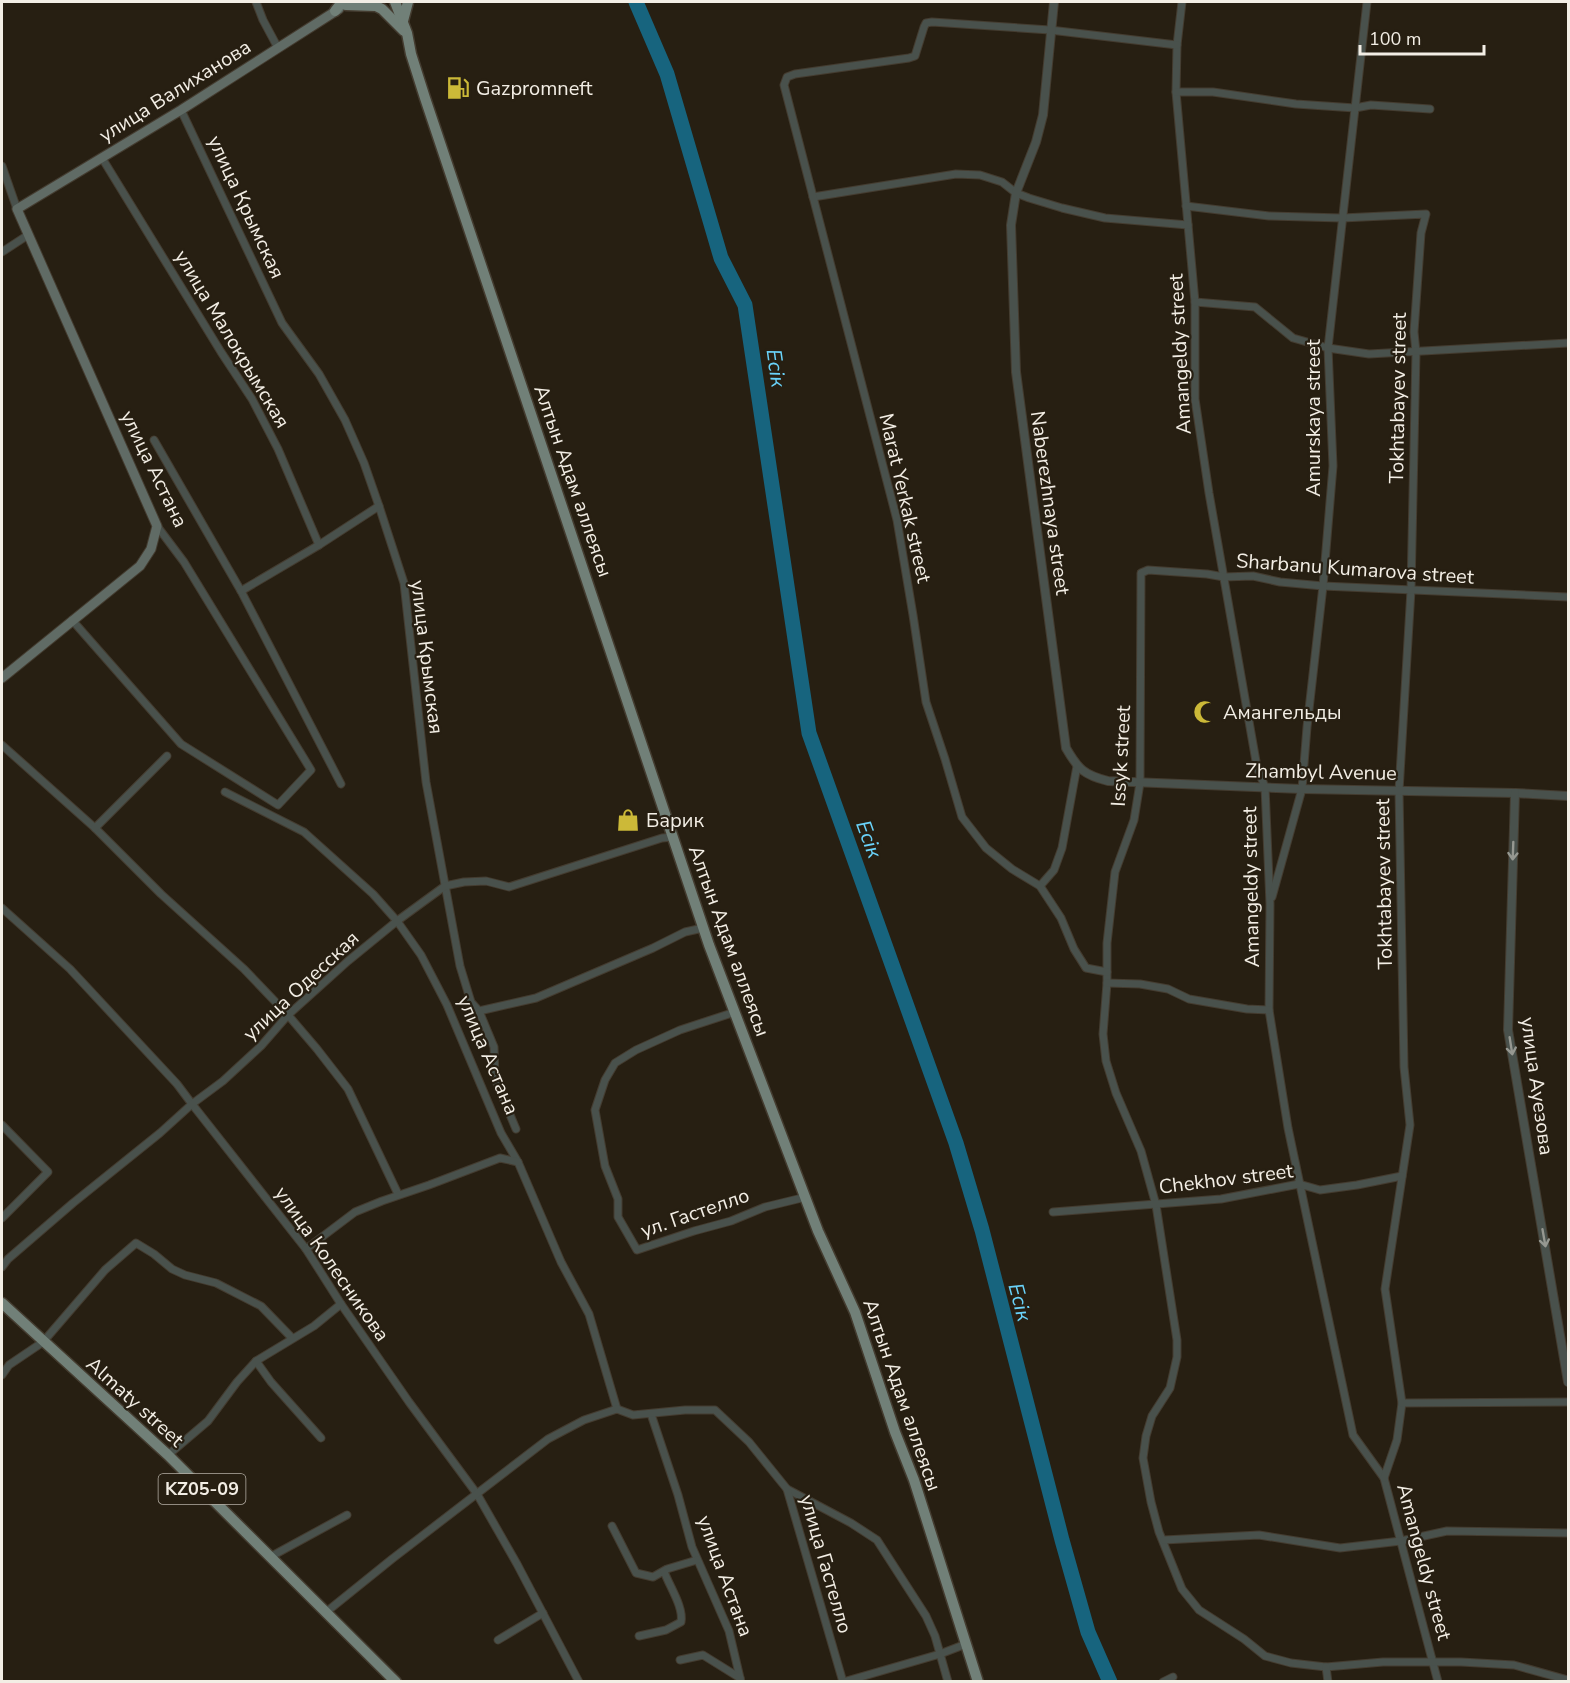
<svg xmlns="http://www.w3.org/2000/svg" width="1570" height="1683" font-family="'Nunito Sans',sans-serif">
	<style>
		.lines { fill: none; stroke-linecap: round; stroke-linejoin: round }
		.river { stroke: #17647e; stroke-width: 15 }
		.minor-casing { stroke: #443c30; stroke-width: 9 }
		.tertiary-casing { stroke: #443c30; stroke-width: 10 }
		.secondary-casing { stroke: #443c30; stroke-width: 11 }
		.primary-casing { stroke: #443c30; stroke-width: 13 }
		.minor { stroke: #49514c; stroke-width: 7 }
		.tertiary { stroke: #49514c; stroke-width: 8 }
		.secondary { stroke: #606b65; stroke-width: 9 }
		.primary { stroke: #718078; stroke-width: 10 }
		.oneway { stroke: #969891 }
		.labels { text-anchor: middle; dominant-baseline: central; stroke-width: 4.5; stroke-linejoin: round; paint-order: stroke }
		.shield { fill: #271f12; stroke: #b6b0a6; stroke-width: 1.5 }
		.shield-label { font-size: 18px; font-weight: bold; fill: #f3eee5 }
		.poi-label { font-size: 20px; fill: #f3eee5; stroke: #271f12; text-anchor: start }
		.street-label { font-size: 20px; fill: #f3eee5; stroke: #271f12 }
		.water-label { font-size: 21px; font-style: italic; fill: #6ad3fa; stroke: #271f12 }
	</style>
	<rect width="100%" height="100%" fill="#271f12"/>
	<g class="lines">
		<path class="river" d="M636,2L667,74L721,258L745,305L809,733L956,1143L982,1230L1062,1540L1088,1632L1110,1682"/>
		<g class="minor-casing">
			<g id="minor">
				<path d="M256,2L263,20L278,48"/>
				<path d="M1182,2L1177,45L1176,92L1195,302V399L1209,493L1257,767L1265,787L1270,904L1269,1010L1288,1128L1353,1435L1384,1478L1438,1682"/>
				<path d="M1176,92H1213L1296,104L1355,108L1371,105L1430,109"/>
				<path d="M181,110L282,323L319,374L345,420L364,463L379,506L404,583L426,782L460,966L471,1002L479,1011L536,998L653,948L685,932L703,928"/>
				<path d="M102,158L221,352L252,399L278,449L319,545"/>
				<path d="M2,166L17,209"/>
				<path d="M813,197L956,174L980,175L1002,182L1016,193L1029,198L1062,208L1105,218L1188,225"/>
				<path d="M1186,206L1269,216L1342,218L1426,214L1421,233L1414,332L1416,352L1411,590L1399,791L1404,1067L1410,1125L1385,1289L1402,1403L1397,1440L1384,1478"/>
				<path d="M2,252L28,235"/>
				<path d="M1195,302L1255,307L1293,338L1328,348L1369,354L1568,343"/>
				<path d="M154,440L241,591L341,784"/>
				<path d="M241,591L319,545L379,506"/>
				<path d="M1568,597L1323,586L1280,582L1253,576L1224,577L1207,574L1148,570L1141,573L1140,783L1134,820L1115,872L1107,943V983L1103,1034L1106,1061L1116,1093L1141,1151L1156,1205L1177,1340V1357L1170,1388L1152,1416L1146,1436L1143,1458L1151,1502L1159,1532L1182,1589L1199,1610L1244,1639L1265,1656L1291,1663L1326,1667L1383,1662H1461L1514,1665L1568,1680"/>
				<path d="M72,620L181,744L278,805L311,770L184,562L157,526"/>
				<path d="M2,745L95,828L161,894L244,969L288,1015L317,1049L348,1089L398,1194"/>
				<path d="M225,792L304,832L373,894L397,921L421,955L447,1005L501,1133L518,1162L561,1262L589,1314L617,1409"/>
				<path d="M95,828L167,756"/>
				<path d="M1040,886L1054,870L1062,848L1077,766"/>
				<path d="M1272,897L1302,789L1307,727L1323,586L1333,466L1328,348L1367,2"/>
				<path d="M2,908L70,969L177,1084L192,1104L306,1249L341,1304L409,1402L477,1494L517,1564L579,1682"/>
				<path d="M1107,972L1086,968L1074,949L1061,918L1040,886L1012,869L986,848L962,817L945,759L926,702L913,615L897,520L784,85L787,77L795,74L909,58L915,56L924,27L926,23L932,22L1050,30L1177,45"/>
				<path d="M1107,983L1140,984L1168,989L1189,999L1247,1009L1269,1010"/>
				<path d="M479,1011L494,1047L495,1079L516,1129"/>
				<path d="M735,1012L680,1030L636,1050L615,1063L605,1080L595,1110L605,1166L618,1199V1217L637,1250L694,1231L731,1221L765,1207L806,1197"/>
				<path d="M2,1125L48,1172L2,1218"/>
				<path d="M1053,1212L1221,1199L1299,1184L1320,1190L1357,1185L1402,1176"/>
				<path d="M306,1249L355,1212L382,1201L429,1185L500,1158L518,1162"/>
				<path d="M2,1267L8,1259L73,1203L160,1133L192,1104L223,1081L261,1046L288,1015L348,961L397,921L445,886L464,882L486,881L509,887L662,838L673,837"/>
				<path d="M256,1361L271,1382L321,1438"/>
				<path d="M2,1375L9,1365L43,1342L105,1270L136,1243L154,1254L172,1269L185,1275L216,1283L261,1306L292,1338"/>
				<path d="M1402,1403L1568,1402"/>
				<path d="M651,1414L678,1495L692,1547L729,1631L741,1682"/>
				<path d="M168,1455L208,1421L237,1382L256,1361L314,1326L341,1304"/>
				<path d="M787,1489L851,1523L877,1540L926,1616L935,1636L948,1682"/>
				<path d="M612,1526L636,1573L653,1577L667,1569L697,1560"/>
				<path d="M1164,1540L1259,1535L1340,1548L1401,1541L1447,1531L1568,1533"/>
				<path d="M270,1557L347,1515"/>
				<path d="M325,1613L392,1559L548,1439L584,1420L617,1409L633,1415L685,1410H715L749,1442L787,1489L843,1682"/>
				<path d="M639,1636L666,1630L681,1622C684,1607 669,1586 664,1571"/>
				<path d="M498,1640L543,1613"/>
				<path d="M680,1660L703,1655L740,1678"/>
				<path d="M1326,1667L1328,1682"/>
				<path d="M843,1682L940,1654L966,1644"/>
				<path d="M1163,1682L1173,1677"/>
			</g>
		</g>
		<g class="tertiary-casing">
			<g id="tertiary">
				<path d="M1054,2L1043,115L1036,142L1016,193L1011,225L1016,372L1066,748C1078,769 1084,775 1108,781L1302,789L1515,793L1568,796"/>
				<path d="M1515,793L1508,1030L1568,1382"/>
			</g>
		</g>
		<g class="secondary-casing">
			<path id="secondary" d="M2,678L140,566L151,549L157,526L17,209L181,110L339,9"/>
		</g>
		<g class="primary-casing">
			<g id="primary">
				<path d="M395,2L407,33L411,54L425,98L709,945L818,1231L855,1312L895,1432L914,1480L978,1682"/>
				<path d="M346,5L376,6L382,9L404,31"/>
				<path d="M335,11L342,2"/>
				<path d="M403,21L408,2"/>
				<path d="M2,1303L168,1455L396,1682"/>
			</g>
		</g>
		<use href="#minor" class="minor"/>
		<use href="#tertiary" class="tertiary"/>
		<use href="#secondary" class="secondary"/>
		<use href="#primary" class="primary"/>
	</g>
	<defs><path id="oneway-shaft" d="M-6 0H5M1.5-3L5.5 0L1.5 3" fill="none" stroke-width="1.6" stroke-linecap="round" stroke-linejoin="round" transform="scale(1.5)"/></defs>
	<g class="oneway">
		<use href="#oneway-shaft" transform="translate(1513 851) rotate(92)"/>
		<use href="#oneway-shaft" transform="translate(1511 1046) rotate(81)"/>
		<use href="#oneway-shaft" transform="translate(1544 1238) rotate(80)"/>
	</g>
	<defs>
		<g id="fuel-bare" transform="scale(1.8)"><path d="M-5.5-6h7V0h2V4h1.3V-2.5L3-4.5l.8-.8L6-3V5H2.5V1h-1V6h-7ZM-4.2-4.7v3.2H.2V-4.7Z" fill="#ccb938" stroke="#271f12" stroke-width="2.5" paint-order="stroke"/></g>
		<g id="mosque-bare" transform="scale(1.8)"><path d="M3.5-4.9A6 6 0 1 0 3.5 4.9A5 5 0 1 1 3.5-4.9Z" fill="#ccb938" stroke="#271f12" stroke-width="2.5" paint-order="stroke"/></g>
		<g id="shop-bare" transform="scale(1.8)"><path d="M-5-2.5h2.3a2.7 3.5 0 0 1 5.4 0H5L5.5 6h-11ZM-1.5-2.5h3a1.5 2.3 0 0 0-3 0Z" fill="#ccb938" stroke="#271f12" stroke-width="2.5" paint-order="stroke"/></g>
	</defs>
	<g fill-rule="evenodd">
		<use href="#fuel-bare" x="458" y="88"/>
		<use href="#mosque-bare" x="1205" y="712"/>
		<use href="#shop-bare" x="628" y="820"/>
	</g>
	<g class="labels">
		<rect class="shield" x="158.5" y="1474" width="87" height="30" rx="4.5"/>
		<g class="shield-label">
			<text x="202" y="1489">KZ05-09</text>
		</g>
		<g class="poi-label">
			<text x="476" y="88">Gazpromneft</text>
			<text x="1223" y="712">Амангельды</text>
			<text x="646" y="820">Барик</text>
		</g>
		<g class="street-label">
			<text transform="translate(175 91) rotate(-32)">улица Валиханова</text>
			<text transform="translate(246 207) rotate(65)">улица Крымская</text>
			<text transform="translate(232 339) rotate(59)">улица Малокрымская</text>
			<text transform="translate(1180 354) rotate(-93)">Amangeldy street</text>
			<text transform="translate(1398 398) rotate(-89)">Tokhtabayev street</text>
			<text transform="translate(1313 418) rotate(-90)">Amurskaya street</text>
			<text transform="translate(154 469) rotate(64)">улица Астана</text>
			<text transform="translate(573 481) rotate(71)">Алтын Адам аллеясы</text>
			<text transform="translate(905 498) rotate(77)">Marat Yerkak street</text>
			<text transform="translate(1050 503) rotate(82)">Naberezhnaya street</text>
			<text transform="translate(1355 569) rotate(4)">Sharbanu Kumarova street</text>
			<text transform="translate(427 657) rotate(83)">улица Крымская</text>
			<text transform="translate(1121 756) rotate(-87)">Issyk street</text>
			<text transform="translate(1321 772) rotate(1)">Zhambyl Avenue</text>
			<text transform="translate(1384 884) rotate(-91)">Tokhtabayev street</text>
			<text transform="translate(1251 887) rotate(-91)">Amangeldy street</text>
			<text transform="translate(729 941) rotate(70)">Алтын Адам аллеясы</text>
			<text transform="translate(301 986) rotate(-43)">улица Одесская</text>
			<text transform="translate(488 1055) rotate(67)">улица Астана</text>
			<text transform="translate(1537 1086) rotate(82)">улица Ауезова</text>
			<text transform="translate(1226 1179) rotate(-7)">Chekhov street</text>
			<text transform="translate(695 1213) rotate(-19)">ул. Гастелло</text>
			<text transform="translate(332 1264) rotate(55)">улица Колесникова</text>
			<text transform="translate(902 1395) rotate(71)">Алтын Адам аллеясы</text>
			<text transform="translate(135 1402) rotate(42)">Almaty street</text>
			<text transform="translate(1424 1562) rotate(75)">Amangeldy street</text>
			<text transform="translate(826 1564) rotate(74)">улица Гастелло</text>
			<text transform="translate(725 1576) rotate(70)">улица Астана</text>
		</g>
		<g class="water-label">
			<text transform="translate(776 368) rotate(82)">Есік</text>
			<text transform="translate(869 839) rotate(70)">Есік</text>
			<text transform="translate(1020 1302) rotate(75)">Есік</text>
		</g>
	</g>
	<rect width="1570" height="1683" fill="none" stroke="#f3eee5" stroke-width="6"/>
	<path d="M1360 45v9h124v-9" fill="none" stroke="#f3eee5" stroke-width="3"/>
	<text x="1369" y="45" font-size="18" fill="#f3eee5" stroke="#271f12" stroke-width="4.5" paint-order="stroke">100 m</text>
</svg>
